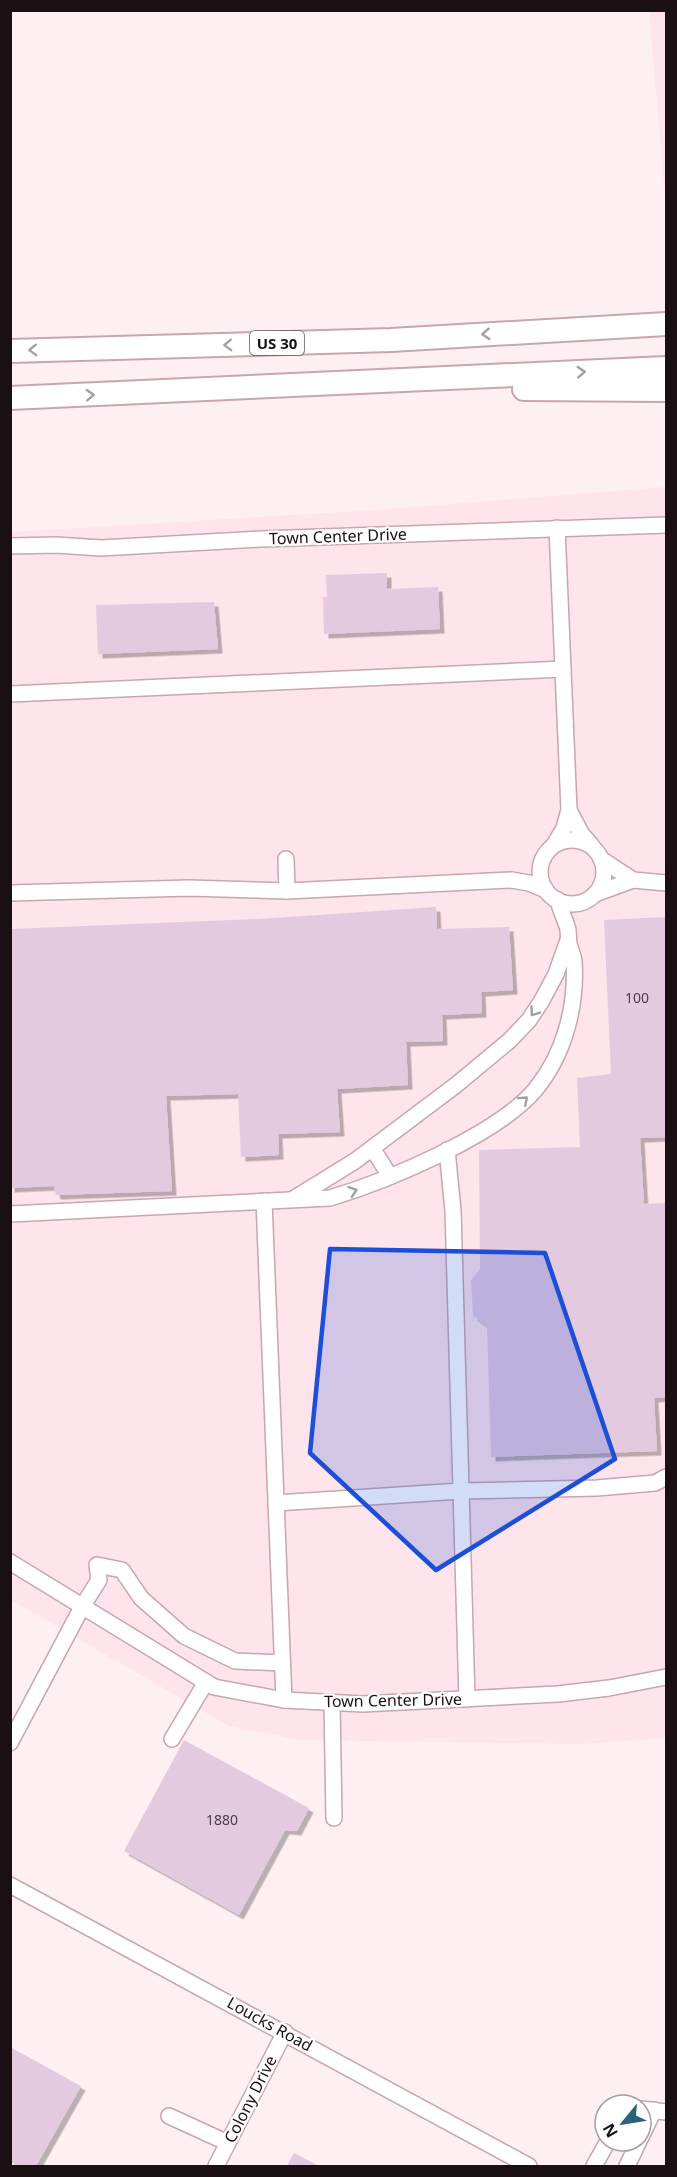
<svg xmlns="http://www.w3.org/2000/svg" width="677" height="2177" font-family="'Noto Sans',sans-serif">
	<style>
		.built { fill: #ffe4ec }
		.building { fill: #e4cadf; filter: url(#shadow) }
		.lines { fill: none; stroke-linecap: round; stroke-linejoin: round }
		.minor-casing { stroke: #c7a6b0; stroke-width: 18 }
		.highway-casing { stroke: #c7a6b0; stroke-width: 26 }
		.minor { stroke: #fff; stroke-width: 15 }
		.highway { stroke: #fff; stroke-width: 22 }
		.oneway { stroke: #a39fa1 }
		.marked { fill: #1d4ed8; fill-opacity: 0.2; stroke: #1d4ed8; stroke-width: 4.5; stroke-linejoin: round }
		.labels { text-anchor: middle; dominant-baseline: central; stroke-width: 4.5; stroke-linejoin: round; paint-order: stroke }
		.number-label { font-size: 14px; fill: #4c3e46 }
		.shield { fill: #fff; stroke: #5f575a; stroke-width: 1.5 }
		.shield-label { font-size: 15px; font-weight: bold; fill: #1a0f13 }
		.street-label { font-size: 16px; fill: #1a0f13; stroke: #fff }
	</style>
	<defs>
		<filter id="shadow"><feDropShadow dx="4.5" dy="4.5" stdDeviation="0" flood-color="#0004"/></filter>
	</defs>
	<rect width="100%" height="100%" fill="#feeff3"/>
	<g class="built">
		<path d="M649,11H666V209Z"/>
		<path d="M666,487V1738L581,1744L300,1740L229,1726L11,1600V532L376,510Z"/>
	</g>
	<g class="building">
		<path d="M387,573V589L438,587L440,629L324,634L323,597H327L326,575Z"/>
		<path d="M214,602L218,649L98,654L96,605Z"/>
		<path d="M436,907L437,929L509,927L513,990L481,992L482,1013L442,1015L443,1041L406,1042L408,1085L337,1089L340,1132L278,1134L279,1155L241,1157L238,1094L166,1096L172,1191L56,1195L54,1186L10,1188V929L259,919Z"/>
		<path d="M666,917V1137L640,1138L644,1204L666,1203V1397L654,1398L657,1451L491,1457L487,1326L473,1316L471,1280L480,1269L479,1150L580,1147L577,1078L611,1074L604,920Z"/>
		<path d="M184,1740L309,1808L297,1831L285,1830L239,1915L124,1851Z"/>
		<path d="M10,2047L81,2086L36,2166H20L10,2162Z"/>
		<path d="M294,2153L319,2166H287Z"/>
	</g>
	<g class="lines">
		<g class="minor-casing">
			<g id="minor">
				<path d="M10,546L56,545L101,548L262,539L666,525"/>
				<path d="M10,694L563,669"/>
				<path d="M569,810L581,833L592,846"/>
				<circle cx="572" cy="872" r="32"/>
				<path d="M554,845L564,828L569,810L557,528"/>
				<path d="M286,859L287,891L512,880L529,883L546,890"/>
				<path d="M601,859L633,880"/>
				<path d="M10,893L189,888L287,891"/>
				<path d="M595,894L633,880L666,883"/>
				<path d="M372,1148L390,1176"/>
				<path d="M447,1150L453,1210L467,1699"/>
				<path d="M295,1198L355,1161L456,1085L509,1041L529,1020L541,1002L556,974L568,940"/>
				<path d="M264,1201L284,1700"/>
				<path d="M10,1214L330,1198C387,1181 497,1135 535,1090C564,1055 577,1007 574,961C573,955 571,950 569,944C568,938 569,931 567,926C564,917 560,909 558,900"/>
				<path d="M276,1503L461,1491L597,1488L655,1483L666,1477"/>
				<path d="M10,1562L214,1687L284,1700L363,1704L558,1694L609,1688L666,1677"/>
				<path d="M332,1703L334,1818"/>
				<path d="M172,1739L206,1682"/>
				<path d="M10,1743L82,1607L99,1580L97,1565L122,1570L141,1598L184,1636L235,1661L282,1663"/>
				<path d="M10,1885L529,2166"/>
				<path d="M641,2109L666,2112"/>
				<path d="M169,2116L228,2143"/>
				<path d="M641,2137L654,2110"/>
				<path d="M216,2166L285,2032"/>
				<path d="M594,2166L608,2141"/>
				<path d="M627,2166L639,2141"/>
			</g>
		</g>
		<g class="highway-casing">
			<g id="highway">
				<path d="M10,351L391,340L666,324"/>
				<path d="M524,389L666,390"/>
				<path d="M10,398L666,368"/>
			</g>
		</g>
		<use href="#minor" class="minor"/>
		<use href="#highway" class="highway"/>
	</g>
	<defs><path id="oneway-chevron" d="M-2-3.5L2.5 0L-2 3.5" fill="none" stroke-width="1.6" stroke-linecap="round" stroke-linejoin="round" transform="scale(1.5)"/></defs>
	<g class="oneway">
		<use href="#oneway-chevron" transform="translate(486 334) rotate(177)"/>
		<use href="#oneway-chevron" transform="translate(228 345) rotate(178)"/>
		<use href="#oneway-chevron" transform="translate(33 350) rotate(178)"/>
		<use href="#oneway-chevron" transform="translate(581 372) rotate(-3)"/>
		<use href="#oneway-chevron" transform="translate(90 395) rotate(-3)"/>
		<use href="#oneway-chevron" transform="translate(534 1012) rotate(125)"/>
		<use href="#oneway-chevron" transform="translate(524 1100) rotate(-42)"/>
		<use href="#oneway-chevron" transform="translate(353 1191) rotate(-19)"/>
	</g>
	<path class="marked" d="M330,1249L545,1253L615,1459L436,1570L310,1453Z"/>
	<g class="labels">
		<g class="number-label">
			<text x="637" y="997">100</text>
			<text x="222" y="1819">1880</text>
		</g>
		<rect class="shield" x="250" y="331" width="54" height="24" rx="4.5"/>
		<g class="shield-label">
			<text x="277" y="343">US 30</text>
		</g>
		<g class="street-label">
			<text transform="translate(338 536) rotate(-2)">Town Center Drive</text>
			<text transform="translate(393 1700) rotate(-1)">Town Center Drive</text>
			<text transform="translate(270 2024) rotate(29)">Loucks Road</text>
			<text transform="translate(250 2099) rotate(-63)">Colony Drive</text>
		</g>
	</g>
	<rect width="677" height="2177" fill="none" stroke="#1a0f13" stroke-width="24"/>
	<g transform="translate(623 2123) rotate(240)"><circle r="28" fill="#ffffff" stroke="#a39fa1" stroke-width="1.5"/>
	<path d="M0-4.5L10 22L0 15L-10 22Z" fill="#29627b"/>
	<text y="-9" font-size="16" font-weight="bold" text-anchor="middle" fill="#1a0f13">N</text>
	</g>
</svg>
